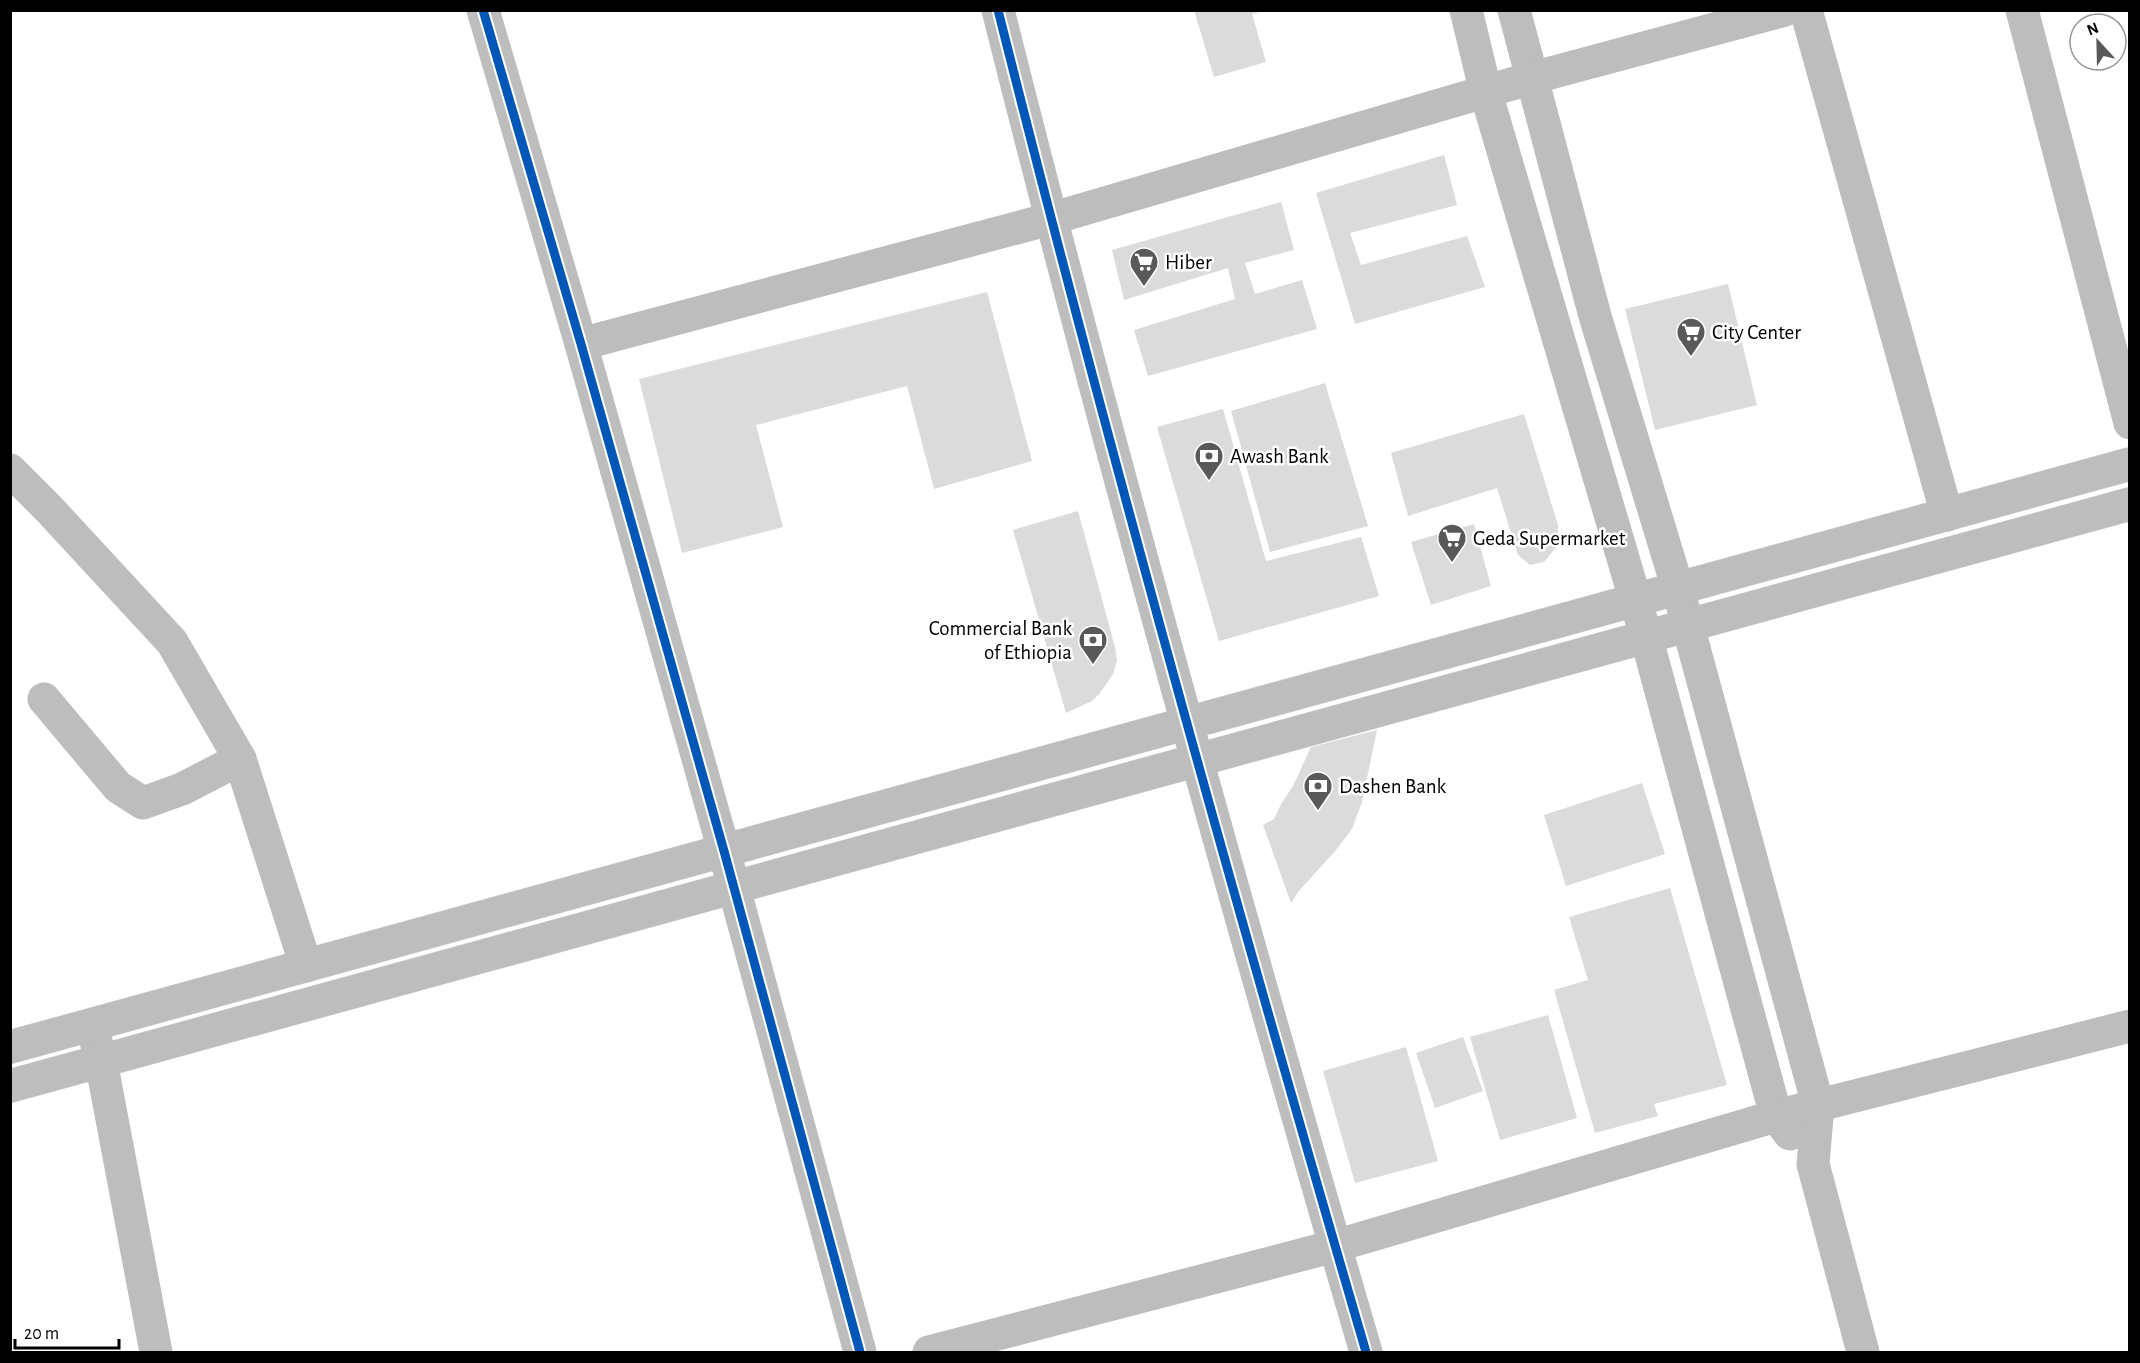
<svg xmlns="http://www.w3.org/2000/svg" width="2140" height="1363" font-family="'Alegreya Sans',sans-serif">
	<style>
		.building { fill: #dbdbdb }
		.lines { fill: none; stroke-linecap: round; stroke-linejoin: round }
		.major-casing { stroke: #dbdbdb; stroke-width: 34 }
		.minor { stroke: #bdbdbd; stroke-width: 33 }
		.major { stroke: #bdbdbd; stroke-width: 33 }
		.cycleway-casing { stroke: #fff; stroke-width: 13 }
		.cycleway { stroke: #0057b8; stroke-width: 9 }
		.labels { text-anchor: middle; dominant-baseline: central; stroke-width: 5; stroke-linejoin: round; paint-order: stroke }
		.poi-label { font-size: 21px; fill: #000; stroke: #fff; text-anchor: start }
	</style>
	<rect width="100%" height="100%" fill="#fff"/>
	<g class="building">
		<path d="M1194,10H1257L1258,13L1252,14L1266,62L1214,77Z"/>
		<path d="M1444,155L1457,205L1350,233L1361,265L1467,236L1485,287L1355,324L1316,193Z"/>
		<path d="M1281,202L1294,250L1245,263L1255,294L1302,280L1317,329L1148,376L1134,330L1235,299L1228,268L1124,300L1112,250Z"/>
		<path d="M1728,284L1757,405L1655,430L1625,309Z"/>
		<path d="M987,292L1032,461L934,489L907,386L756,425L783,527L682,553L639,379Z"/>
		<path d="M1325,383L1368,526L1270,552L1231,411Z"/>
		<path d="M1223,409L1266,561L1361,537L1379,596L1219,641L1157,427Z"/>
		<path d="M1524,414L1558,525V545L1544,562L1530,565L1518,555L1497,488L1408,516L1391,453Z"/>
		<path d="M1078,511L1115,647L1117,661L1113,674L1100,693L1092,701L1066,713L1013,530Z"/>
		<path d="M1474,524L1491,586L1431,605L1411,542Z"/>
		<path d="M1377,730L1362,802L1352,829L1336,850L1298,892L1291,903L1263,825L1274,819L1281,804L1293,786L1311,747Z"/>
		<path d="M1642,783L1665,854L1566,886L1544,815Z"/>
		<path d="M1670,888L1727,1085L1654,1104L1658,1116L1595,1133L1554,990L1588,980L1569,917Z"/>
		<path d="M1548,1015L1577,1118L1500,1140L1470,1037Z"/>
		<path d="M1463,1037L1483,1091L1435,1108L1416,1053Z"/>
		<path d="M1406,1047L1438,1161L1355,1183L1323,1071Z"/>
	</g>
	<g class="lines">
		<g class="major-casing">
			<g id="major">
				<path d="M10,1047L2130,464"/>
				<path d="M10,1086L2130,504"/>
			</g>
		</g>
		<g class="minor">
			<path d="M483,10L581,344L724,851L860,1352"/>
			<path d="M998,10C1111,460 1236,907 1366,1352"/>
			<path d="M1466,10L1486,93L1646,636L1776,1116L1790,1134"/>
			<path d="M1514,10L1595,316L1678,589L1818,1105L1813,1164L1863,1352"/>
			<path d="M1806,10L1947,515"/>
			<path d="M2022,10L2130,423"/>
			<path d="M581,344L1050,219L1532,78L1785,10"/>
			<path d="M10,470L49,509L172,642L240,759L306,966"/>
			<path d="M44,699L118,787L143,803L182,789L240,759"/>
			<path d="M92,1025L101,1061L156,1352"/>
			<path d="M929,1352L1335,1246L1776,1116L2130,1026"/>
		</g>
		<use href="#major" class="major"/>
		<g class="cycleway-casing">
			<g id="cycleway">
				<path d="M483,10L581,344L724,851L860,1352"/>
				<path d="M998,10C1111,460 1236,907 1366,1352"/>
			</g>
		</g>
		<use href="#cycleway" class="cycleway"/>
	</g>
	<defs>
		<g id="supermarket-pin" transform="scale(1.5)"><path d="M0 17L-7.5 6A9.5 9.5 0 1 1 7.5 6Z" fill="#595959" stroke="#fff"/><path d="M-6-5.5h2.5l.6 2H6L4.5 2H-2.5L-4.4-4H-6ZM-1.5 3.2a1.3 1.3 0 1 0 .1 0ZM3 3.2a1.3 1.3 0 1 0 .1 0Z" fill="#fff"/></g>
		<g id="bank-pin" transform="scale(1.5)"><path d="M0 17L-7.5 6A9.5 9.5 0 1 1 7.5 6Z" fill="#595959" stroke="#fff"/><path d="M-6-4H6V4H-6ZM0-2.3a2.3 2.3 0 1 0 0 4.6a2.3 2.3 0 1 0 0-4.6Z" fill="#fff"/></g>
	</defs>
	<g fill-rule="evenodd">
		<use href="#supermarket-pin" x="1144" y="262"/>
		<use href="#supermarket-pin" x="1691" y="332"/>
		<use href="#bank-pin" x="1209" y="456"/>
		<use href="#supermarket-pin" x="1452" y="538"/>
		<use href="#bank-pin" x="1093" y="640"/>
		<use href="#bank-pin" x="1318" y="786"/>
	</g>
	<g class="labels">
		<g class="poi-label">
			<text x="1165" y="262">Hiber</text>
			<text x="1712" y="332">City Center</text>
			<text x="1230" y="456">Awash Bank</text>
			<text x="1473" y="538">Geda Supermarket</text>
			<text x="1072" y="628" text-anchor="end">Commercial Bank<tspan x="1072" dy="24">of Ethiopia</tspan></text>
			<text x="1339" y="786">Dashen Bank</text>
		</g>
	</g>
	<rect width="2140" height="1363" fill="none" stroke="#000000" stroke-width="24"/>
	<g transform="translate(2098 42) rotate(338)"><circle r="28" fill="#ffffff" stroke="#999999" stroke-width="1.5"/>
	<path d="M0-4.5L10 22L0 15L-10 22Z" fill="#595959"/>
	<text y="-9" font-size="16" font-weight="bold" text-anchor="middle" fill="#000000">N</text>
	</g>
	<path d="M15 1339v9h104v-9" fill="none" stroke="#000000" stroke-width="3"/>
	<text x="24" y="1339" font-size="18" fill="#000000" stroke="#ffffff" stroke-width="4.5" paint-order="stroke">20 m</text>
</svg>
